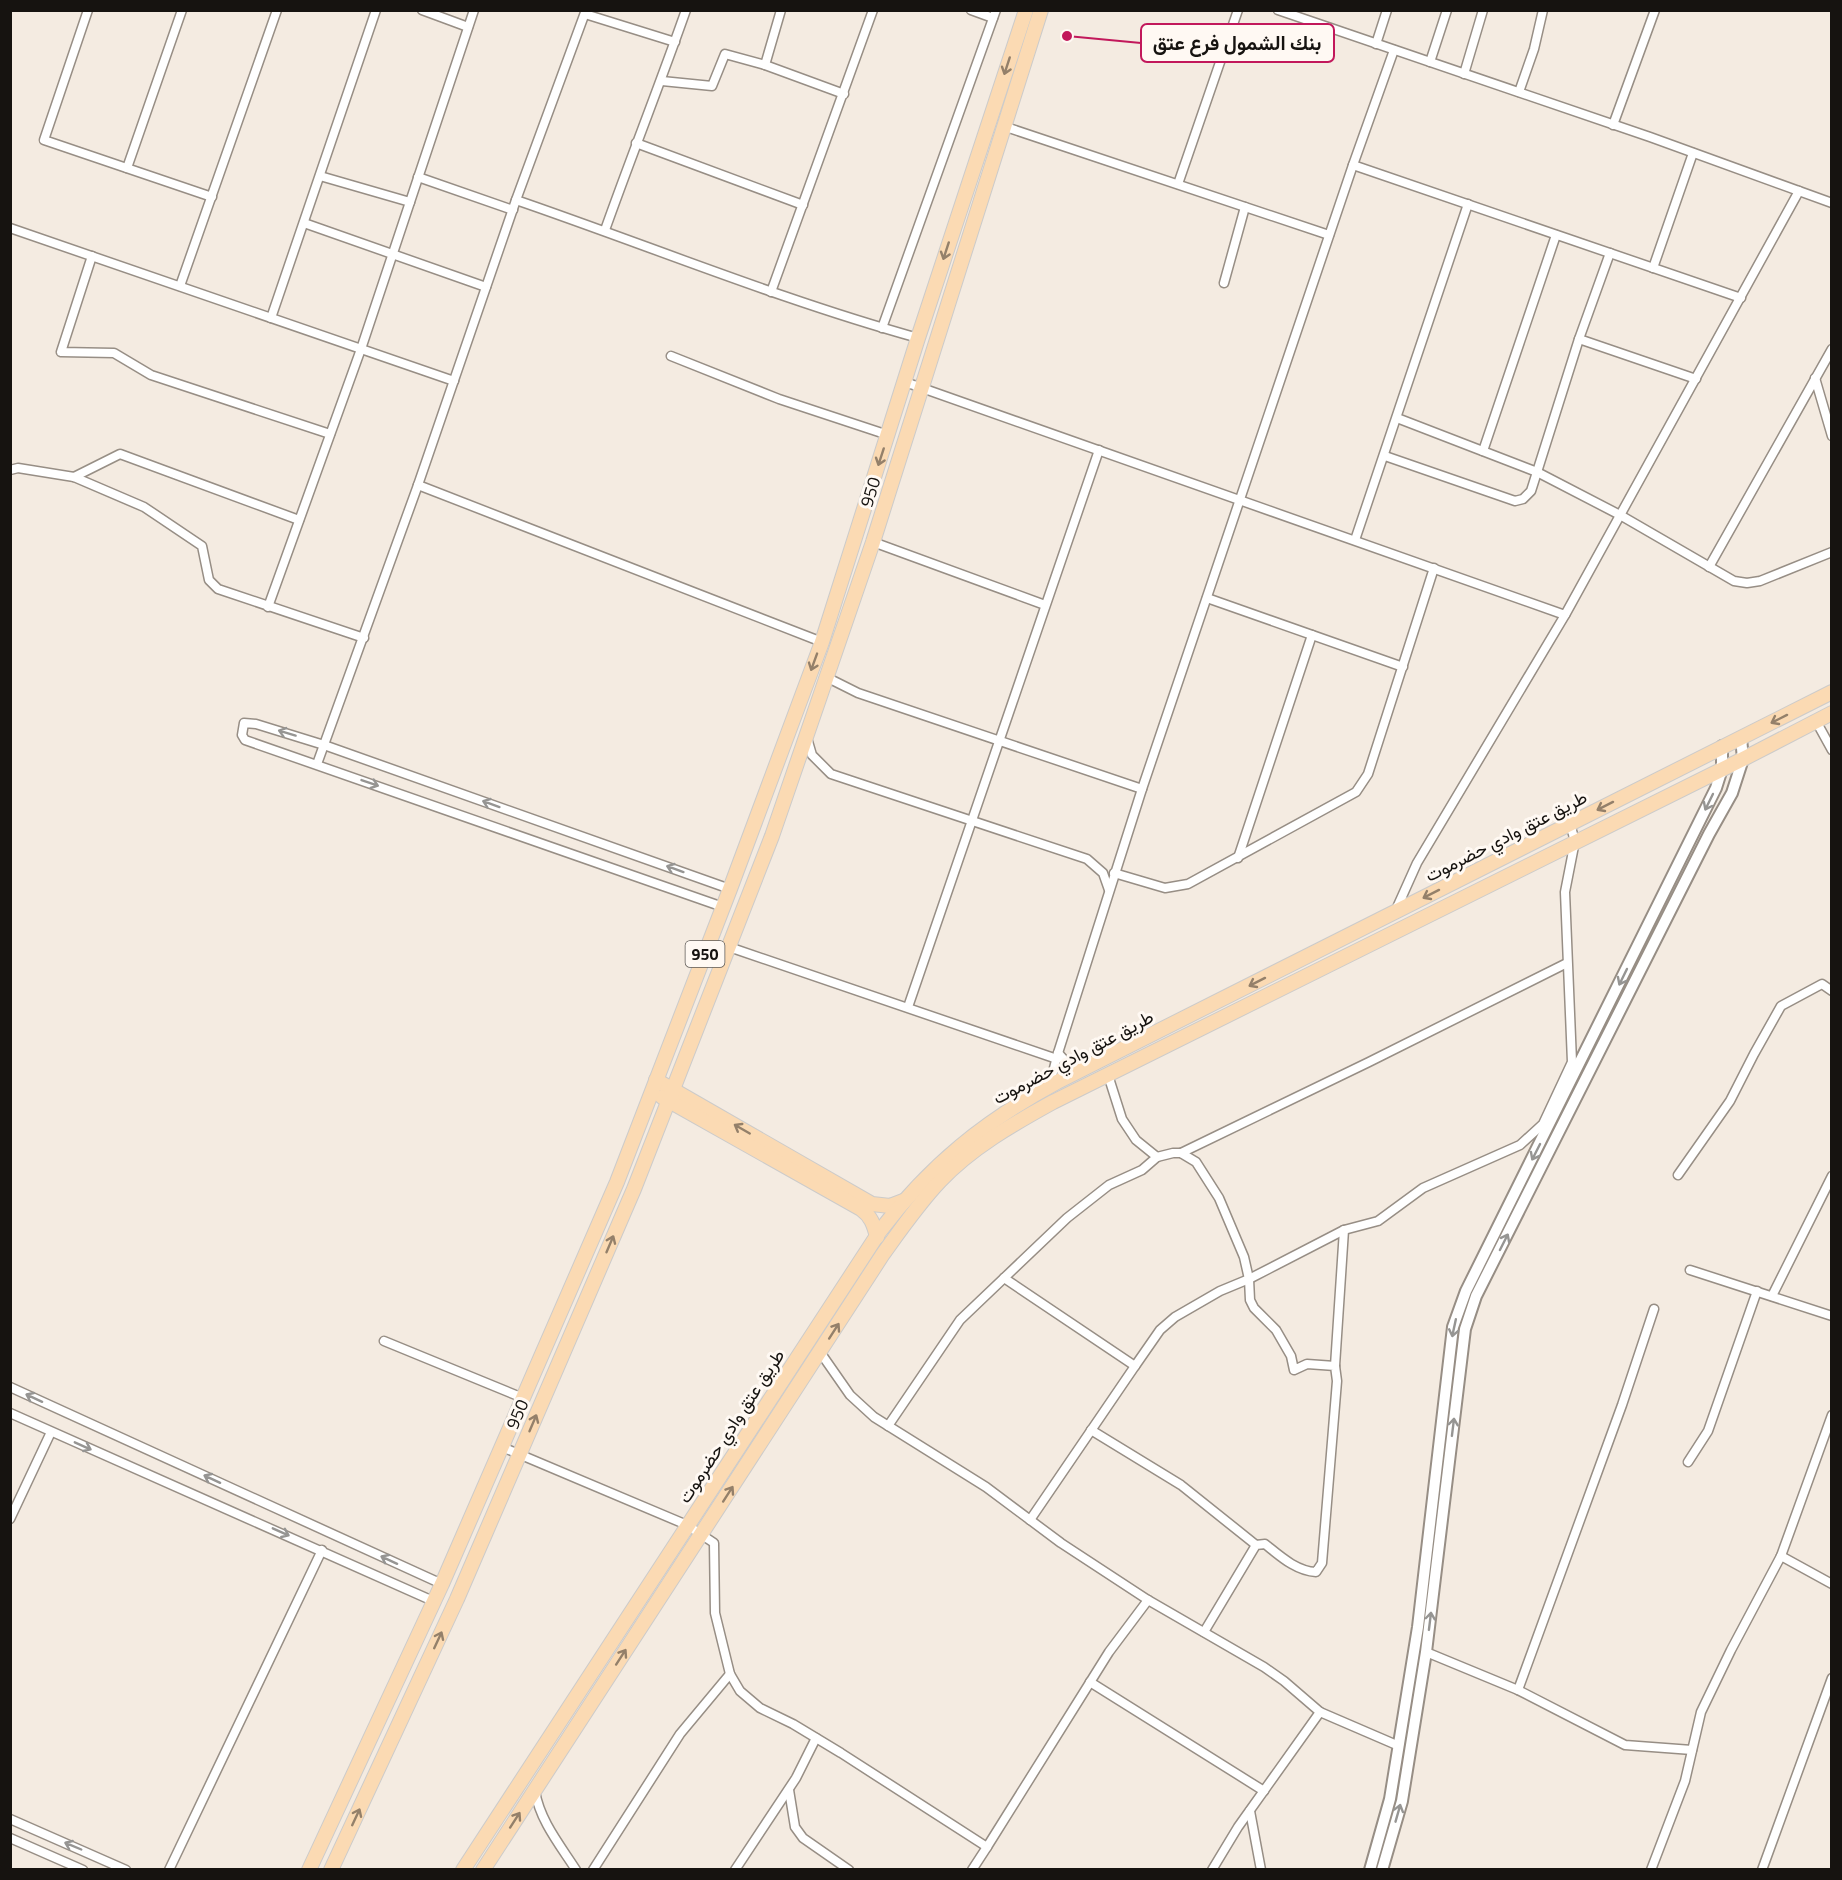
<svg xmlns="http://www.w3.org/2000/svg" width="1842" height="1880" font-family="'Titillium Web',Vazirmatn,sans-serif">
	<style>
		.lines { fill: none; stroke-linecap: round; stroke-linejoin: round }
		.minor-casing { stroke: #978e85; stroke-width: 11 }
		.tertiary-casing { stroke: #978e85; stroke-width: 14 }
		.primary-casing { stroke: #cccbca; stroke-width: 16 }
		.minor { stroke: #fff; stroke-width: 8 }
		.tertiary { stroke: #fff; stroke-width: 10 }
		.primary { stroke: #fbdab3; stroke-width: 14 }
		.oneway { stroke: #94806a }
		.oneway2 { stroke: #969593 }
		.labels { text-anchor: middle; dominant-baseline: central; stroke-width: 6; stroke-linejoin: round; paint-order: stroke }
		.shield { fill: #fff9f3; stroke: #5c5854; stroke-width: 1.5 }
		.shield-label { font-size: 16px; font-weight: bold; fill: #161310 }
		.street-label { font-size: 18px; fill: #161310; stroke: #fff9f3 }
		.leader { fill: none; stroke: #c2185b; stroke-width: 2 }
		.callout-dot { fill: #c2185b; stroke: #fff9f3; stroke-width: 2 }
		.callout { fill: #fff9f3; stroke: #c2185b; stroke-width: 2 }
		.callout-label { font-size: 20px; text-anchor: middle; font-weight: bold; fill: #161310 }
	</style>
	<rect width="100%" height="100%" fill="#f4ebe1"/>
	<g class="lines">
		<g class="minor-casing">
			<g id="minor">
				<path d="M88,10L44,140L212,197"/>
				<path d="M422,10L468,27"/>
				<path d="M971,10L993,18"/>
				<path d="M1278,10L1650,137L1832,203"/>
				<path d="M585,14L675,42"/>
				<path d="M1376,44L1387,10"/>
				<path d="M1430,62L1447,10"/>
				<path d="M765,65L781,10"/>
				<path d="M1464,74L1483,10"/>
				<path d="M662,81L712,86L725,54L765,65L844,94"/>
				<path d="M1519,92L1534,49L1543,10"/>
				<path d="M1613,125L1655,10"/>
				<path d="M1003,126L1329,235"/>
				<path d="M636,143L803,205"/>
				<path d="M1353,165L1741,298"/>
				<path d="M127,168L182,10"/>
				<path d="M320,176L410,202"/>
				<path d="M418,177L513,210"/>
				<path d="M1178,184L1238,10"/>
				<path d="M516,200C650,246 781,300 918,338"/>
				<path d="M304,223L486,287"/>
				<path d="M10,228L454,381"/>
				<path d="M605,230C631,157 660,84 686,10"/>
				<path d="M92,256L61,352L114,353L151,375L330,434"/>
				<path d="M1653,268L1693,153"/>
				<path d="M1224,283L1245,207"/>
				<path d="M180,286L277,10"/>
				<path d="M771,292L873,10"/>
				<path d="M271,318L376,10"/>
				<path d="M882,328L996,10"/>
				<path d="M1579,339L1696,379"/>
				<path d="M671,356L779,399L888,435"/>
				<path d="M1815,378L1832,436"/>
				<path d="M905,382L1565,615"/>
				<path d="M1397,418L1537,472L1620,515L1734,581L1747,583L1760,581L1832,552"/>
				<path d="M1483,451L1556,235"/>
				<path d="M1385,456L1515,501L1523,499L1531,491L1579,339L1610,253"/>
				<path d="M10,470L18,468L74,477L144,507L202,546L209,580L218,589L364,638"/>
				<path d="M74,477L120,454L299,520"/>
				<path d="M418,485L822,642"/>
				<path d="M1355,540L1468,204"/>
				<path d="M873,542L1045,605"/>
				<path d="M1709,567L1832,349"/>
				<path d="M1207,598L1403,667"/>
				<path d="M268,607L361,349L474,10"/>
				<path d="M826,677L858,693L1142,789"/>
				<path d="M1816,721L1832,750"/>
				<path d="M807,738L812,755L831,774L1087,859L1103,873L1109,890"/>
				<path d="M317,764L418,485L516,200L586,10"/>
				<path d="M1238,858L1312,635"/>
				<path d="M1114,873L1165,888L1188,884L1356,792L1368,774L1434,568"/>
				<path d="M723,907L245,740L242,735L244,723L256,724L324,745L730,889"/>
				<path d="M1395,912L1417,863L1565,615L1799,191"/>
				<path d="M729,947L1057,1059"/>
				<path d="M908,1007L1099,450"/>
				<path d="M1058,1053L1068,1064L1084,1068"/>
				<path d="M1044,1086L1053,1072L1058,1053L1142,789L1353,165L1394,50"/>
				<path d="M1181,1153L1369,1062L1567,963"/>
				<path d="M1157,1157L1173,1153H1181L1196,1162L1219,1198L1244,1257L1249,1279L1250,1300L1254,1308L1276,1330L1291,1356L1294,1370L1307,1364L1335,1366L1337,1381L1322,1563L1316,1572C1296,1571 1280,1556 1265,1544L1256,1545L1204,1632"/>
				<path d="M1678,1175L1730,1101L1754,1054L1781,1006L1822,984L1832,991"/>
				<path d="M1690,1270L1832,1316"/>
				<path d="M1004,1278L1135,1366L1160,1330L1175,1317L1220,1291L1249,1279L1344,1230L1378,1221L1423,1188L1520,1145L1543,1124L1572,1062L1565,892L1575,841L1570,824"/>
				<path d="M1772,1296L1832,1176"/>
				<path d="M384,1341L523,1398"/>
				<path d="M820,1352L850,1395L874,1417L986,1487L1061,1543L1148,1600L1264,1667L1284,1681L1320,1712L1238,1827L1212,1870"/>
				<path d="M1335,1366L1344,1230"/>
				<path d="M10,1387L442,1584"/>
				<path d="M10,1413L433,1601"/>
				<path d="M888,1426L960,1320L1067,1218L1109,1185L1142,1170L1157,1157L1136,1140L1122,1119L1108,1075"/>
				<path d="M1091,1430L1181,1485L1256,1545"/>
				<path d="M502,1447L687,1525L714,1543L715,1613L730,1674L740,1691L760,1708L793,1724L841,1753L987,1847L1109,1652L1148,1600"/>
				<path d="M1688,1462L1708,1431L1757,1291"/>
				<path d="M10,1519L51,1432"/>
				<path d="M1030,1520L1135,1366"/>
				<path d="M1781,1556L1832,1584"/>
				<path d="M1426,1652L1518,1690L1625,1745L1692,1750"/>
				<path d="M1090,1682L1264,1791"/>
				<path d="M1518,1690L1622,1405L1654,1309"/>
				<path d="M1320,1712L1399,1746"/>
				<path d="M789,1790L795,1827L803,1838L849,1870"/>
				<path d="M535,1791C540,1821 560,1845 576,1870"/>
				<path d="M1250,1811L1261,1870"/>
				<path d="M10,1819L126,1870"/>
				<path d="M10,1838L83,1870"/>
				<path d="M169,1870L322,1550"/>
				<path d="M593,1870L680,1734L730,1674"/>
				<path d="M735,1870L796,1778L816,1738"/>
				<path d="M972,1870L987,1847"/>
				<path d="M1651,1870L1685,1781L1701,1712L1731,1650L1781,1556L1832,1415"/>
				<path d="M1762,1870L1832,1678"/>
			</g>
		</g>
		<g class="tertiary-casing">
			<g id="tertiary">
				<path d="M1370,1870L1390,1799L1418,1627L1453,1327L1466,1291L1716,788L1722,769V746"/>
				<path d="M1382,1870L1402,1801L1426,1652L1465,1329L1476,1296L1709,834L1732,793L1743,759L1741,738"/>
			</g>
		</g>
		<g class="primary-casing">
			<g id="primary">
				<path d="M656,1080L872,1204L890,1206L903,1201"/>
				<path d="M662,1097L861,1209C871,1216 874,1225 877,1237"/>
				<path d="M309,1870L442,1584L617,1182L730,889L822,642L918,338L1026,10"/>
				<path d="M331,1870L457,1599L634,1189L772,836L873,542L1041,10"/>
				<path d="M463,1870L880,1231C930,1165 985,1121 1057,1082L1832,692"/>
				<path d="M483,1870L883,1254C901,1229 919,1203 940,1181C971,1148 1013,1124 1053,1102L1743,759L1832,713"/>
			</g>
		</g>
		<use href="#minor" class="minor"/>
		<use href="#tertiary" class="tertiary"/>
		<use href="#primary" class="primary"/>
	</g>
	<defs><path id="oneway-shaft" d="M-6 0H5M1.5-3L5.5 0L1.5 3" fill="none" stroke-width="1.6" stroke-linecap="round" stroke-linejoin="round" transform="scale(1.5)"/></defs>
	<g class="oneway">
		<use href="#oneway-shaft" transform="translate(1007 66) rotate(108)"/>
		<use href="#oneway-shaft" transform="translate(946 251) rotate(108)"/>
		<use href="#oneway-shaft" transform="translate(881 457) rotate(108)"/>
		<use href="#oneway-shaft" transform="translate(814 662) rotate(110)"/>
		<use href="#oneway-shaft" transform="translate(1779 719) rotate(153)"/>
		<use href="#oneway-shaft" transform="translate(1605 806) rotate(153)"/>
		<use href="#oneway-shaft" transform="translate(1431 894) rotate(153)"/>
		<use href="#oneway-shaft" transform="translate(1257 982) rotate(153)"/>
		<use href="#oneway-shaft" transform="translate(742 1129) rotate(-150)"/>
		<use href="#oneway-shaft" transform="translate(610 1244) rotate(-67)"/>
		<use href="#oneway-shaft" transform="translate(834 1331) rotate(-57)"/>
		<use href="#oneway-shaft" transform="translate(533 1423) rotate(-67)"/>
		<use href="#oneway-shaft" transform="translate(728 1494) rotate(-57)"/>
		<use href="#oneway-shaft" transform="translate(438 1640) rotate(-65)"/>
		<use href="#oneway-shaft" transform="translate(621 1657) rotate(-57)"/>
		<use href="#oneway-shaft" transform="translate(356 1817) rotate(-65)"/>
		<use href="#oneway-shaft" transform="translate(515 1820) rotate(-57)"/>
	</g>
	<g class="oneway2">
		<use href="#oneway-shaft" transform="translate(287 733) rotate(-163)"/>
		<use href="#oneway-shaft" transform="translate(370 783) rotate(19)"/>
		<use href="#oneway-shaft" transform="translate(1709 802) rotate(116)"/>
		<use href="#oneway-shaft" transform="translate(491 804) rotate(-160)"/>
		<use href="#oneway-shaft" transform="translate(675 869) rotate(-160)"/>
		<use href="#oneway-shaft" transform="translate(1623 977) rotate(116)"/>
		<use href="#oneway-shaft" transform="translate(1536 1152) rotate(117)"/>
		<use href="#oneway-shaft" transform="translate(1504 1242) rotate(-63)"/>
		<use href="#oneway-shaft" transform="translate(1454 1328) rotate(102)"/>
		<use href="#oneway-shaft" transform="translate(34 1398) rotate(-155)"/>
		<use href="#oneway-shaft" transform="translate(1453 1427) rotate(-83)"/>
		<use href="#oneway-shaft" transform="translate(83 1446) rotate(24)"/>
		<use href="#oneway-shaft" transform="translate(212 1479) rotate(-155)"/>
		<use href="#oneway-shaft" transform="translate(281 1532) rotate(24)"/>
		<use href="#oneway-shaft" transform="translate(389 1560) rotate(-155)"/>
		<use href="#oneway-shaft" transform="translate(1430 1621) rotate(-83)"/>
		<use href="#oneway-shaft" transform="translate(1398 1813) rotate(-74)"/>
		<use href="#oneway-shaft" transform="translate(73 1846) rotate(-157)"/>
	</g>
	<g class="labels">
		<rect class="shield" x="685.5" y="941" width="39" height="26" rx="4.5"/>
		<g class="shield-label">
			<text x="705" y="954">950</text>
		</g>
		<g class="street-label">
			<text transform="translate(870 492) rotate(-73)">950</text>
			<text transform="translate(1506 836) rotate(-27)">طريق عتق وادي حضرموت</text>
			<text transform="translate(1073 1057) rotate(-28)">طريق عتق وادي حضرموت</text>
			<text transform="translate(517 1414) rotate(-67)">950</text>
			<text transform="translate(731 1426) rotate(-57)">طريق عتق وادي حضرموت</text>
		</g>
	</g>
	<path class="leader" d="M1067 36L1141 43"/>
	<circle class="callout-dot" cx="1067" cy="36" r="6"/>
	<rect class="callout" x="1141" y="24" width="193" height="38" rx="6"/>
	<g class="callout-label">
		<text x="1237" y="50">بنك الشمول فرع عتق</text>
	</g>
	<rect width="1842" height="1880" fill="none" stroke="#161310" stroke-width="24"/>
</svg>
